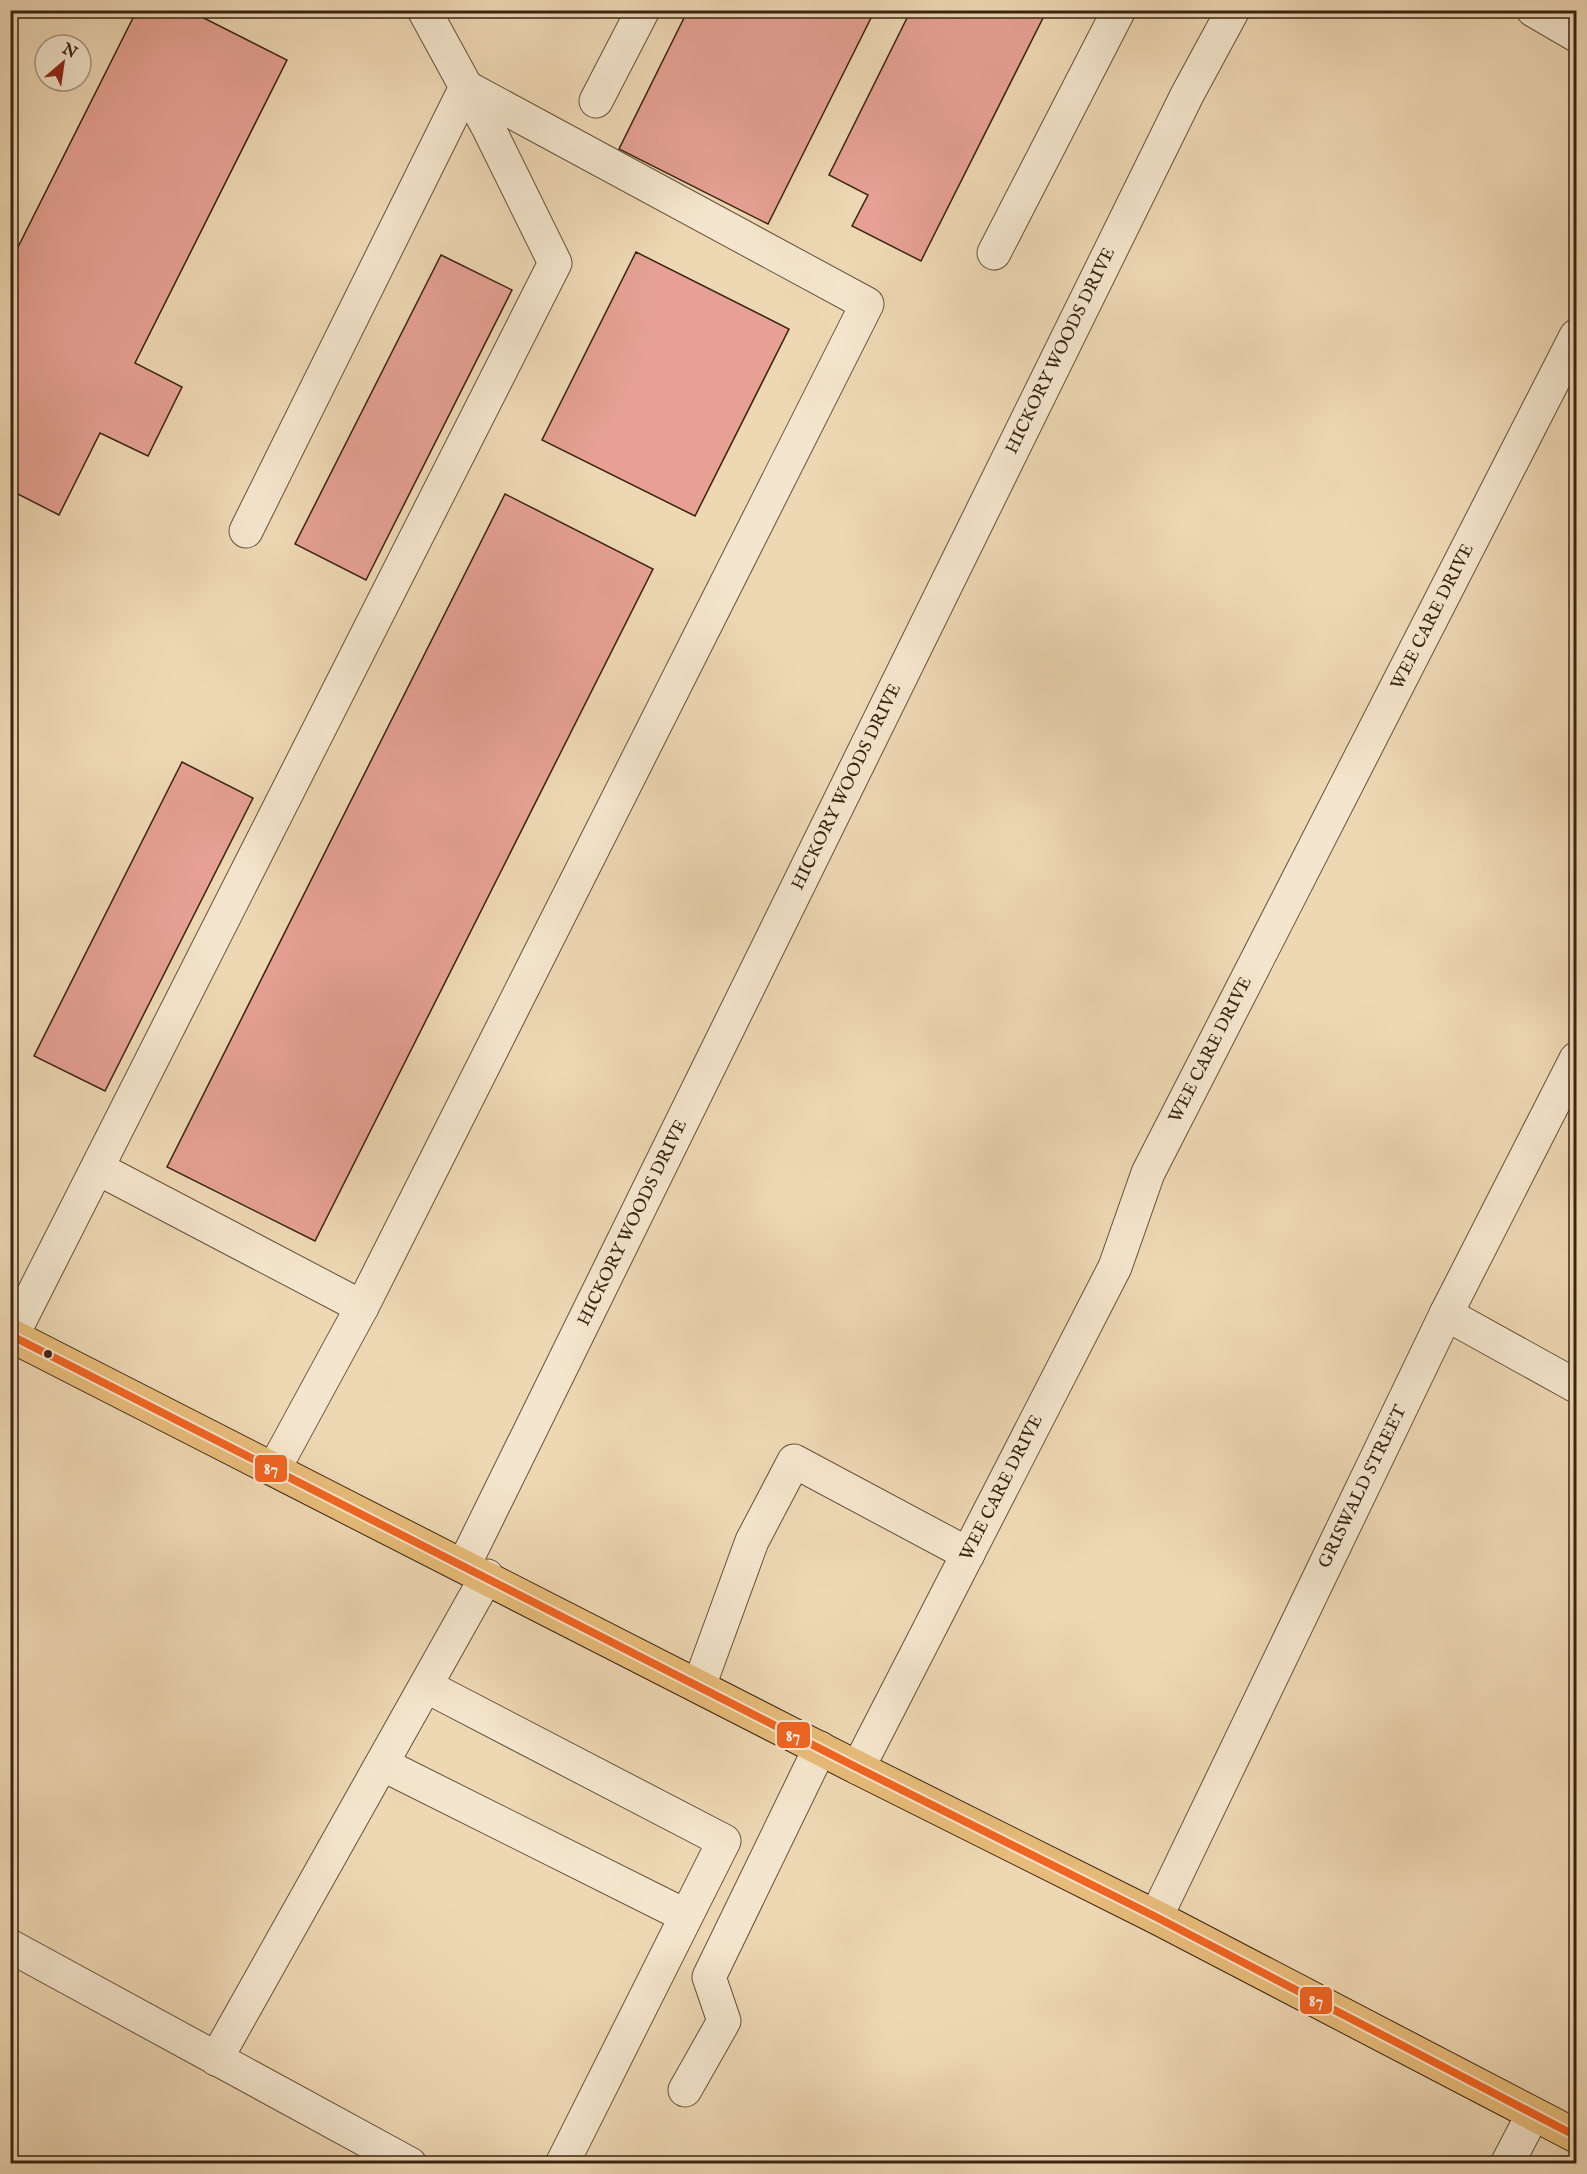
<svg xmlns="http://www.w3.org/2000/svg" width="1587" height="2174" font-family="'IM FELL English',serif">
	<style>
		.building { fill: #e6a194; stroke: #392411; stroke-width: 1.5 }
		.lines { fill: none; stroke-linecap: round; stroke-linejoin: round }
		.minor-casing { stroke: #66513a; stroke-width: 35 }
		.major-casing { stroke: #392411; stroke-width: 35 }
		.minor { stroke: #f4e6ce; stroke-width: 33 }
		.major { stroke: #e7bc7a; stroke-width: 33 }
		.bus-1-casing { stroke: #f4e6ce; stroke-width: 12 }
		.bus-1 { stroke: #f26522; stroke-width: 8 }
		.bus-dot { fill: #392411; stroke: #f4e6ce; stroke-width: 2 }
		.labels { text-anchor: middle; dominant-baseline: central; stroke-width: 5; stroke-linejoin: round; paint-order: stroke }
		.street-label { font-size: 18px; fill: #392411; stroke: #f4e6ce }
		.line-badge { stroke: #f4e6ce; stroke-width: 2 }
		.badge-label { font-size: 16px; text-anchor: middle; font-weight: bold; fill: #fff }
	</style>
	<rect width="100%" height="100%" fill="#eed8b4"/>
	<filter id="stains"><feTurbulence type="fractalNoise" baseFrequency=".00333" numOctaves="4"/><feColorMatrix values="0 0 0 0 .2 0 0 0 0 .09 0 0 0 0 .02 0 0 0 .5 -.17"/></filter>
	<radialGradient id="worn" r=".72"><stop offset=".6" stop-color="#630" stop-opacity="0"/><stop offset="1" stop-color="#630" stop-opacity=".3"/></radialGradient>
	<g class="building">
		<path d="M137,10H188L287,60L135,363L182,387L148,456L100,433L59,515L10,490V263Z"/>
		<path d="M688,10H875L768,224L619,149Z"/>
		<path d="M911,10H1047L921,261L852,226L868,195L829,175Z"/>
		<path d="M636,252L789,329L695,516L542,440Z"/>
		<path d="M441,255L512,290L366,580L295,544Z"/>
		<path d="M505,494L653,569L315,1241L167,1167Z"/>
		<path d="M182,762L253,798L105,1091L34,1056Z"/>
	</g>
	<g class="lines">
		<g class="minor-casing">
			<g id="minor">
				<path d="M1533,10L1576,35"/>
				<path d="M596,101L643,10"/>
				<path d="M994,253L1119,10"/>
				<path d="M246,531L466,87L867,304L362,1307"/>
				<path d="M99,1169L362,1307L274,1469"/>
				<path d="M1446,1314L1576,1386"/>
				<path d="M12,1336L555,263L488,127L424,10"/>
				<path d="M464,1565L1187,95L1233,10"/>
				<path d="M426,1686L724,1841L562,2164"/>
				<path d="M699,1686L752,1541L794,1461L968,1554"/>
				<path d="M382,1764L686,1916"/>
				<path d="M858,1768L1115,1267L1148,1173L1576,336"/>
				<path d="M1156,1917L1446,1314L1576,1059"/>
				<path d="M10,1946L410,2164"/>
				<path d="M216,2059L487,1576"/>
				<path d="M685,2090L724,2021L709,1977L820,1748"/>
				<path d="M1507,2164L1533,2114"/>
			</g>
		</g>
		<g class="major-casing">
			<path id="major" d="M10,1335L858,1768L1156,1917L1576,2136"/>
		</g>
		<use href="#minor" class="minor"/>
		<use href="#major" class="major"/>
		<g class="bus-1-casing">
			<path id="bus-1" d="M10,1335L858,1768L1156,1917L1576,2136"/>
		</g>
		<use href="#bus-1" class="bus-1"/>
	</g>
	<circle class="bus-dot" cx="48" cy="1354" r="5"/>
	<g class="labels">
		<g class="street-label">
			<text transform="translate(1061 351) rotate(-64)">HICKORY WOODS DRIVE</text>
			<text transform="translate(1433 617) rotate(-63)">WEE CARE DRIVE</text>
			<text transform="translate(847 787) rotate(-64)">HICKORY WOODS DRIVE</text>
			<text transform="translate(1211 1050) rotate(-63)">WEE CARE DRIVE</text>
			<text transform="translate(633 1223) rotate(-64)">HICKORY WOODS DRIVE</text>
			<text transform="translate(1363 1487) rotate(-64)">GRISWALD STREET</text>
			<text transform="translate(1002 1488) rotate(-63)">WEE CARE DRIVE</text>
		</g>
	</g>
	<g class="line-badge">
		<rect x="254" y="1454" width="34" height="29" rx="6" fill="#f26522"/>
		<rect x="776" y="1721" width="35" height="28" rx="6" fill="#f26522"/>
		<rect x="1299" y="1986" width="34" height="29" rx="6" fill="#f26522"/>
	</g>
	<g class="badge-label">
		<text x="271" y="1474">87</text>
		<text x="793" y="1741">87</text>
		<text x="1316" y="2006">87</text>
	</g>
	<rect width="1587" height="2174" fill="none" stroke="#eed8b4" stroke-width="36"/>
	<rect x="12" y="12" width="1563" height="2150" fill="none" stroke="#392411" stroke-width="3"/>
	<rect x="18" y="18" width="1551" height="2138" fill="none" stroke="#392411" stroke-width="1.5"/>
	<g transform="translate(63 63) rotate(29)"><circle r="28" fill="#f4e6ce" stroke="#a99882" stroke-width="1.5"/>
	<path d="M0-4.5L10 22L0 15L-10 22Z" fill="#8f2418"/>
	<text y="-9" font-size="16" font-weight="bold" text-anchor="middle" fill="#392411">N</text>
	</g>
	<rect width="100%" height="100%" filter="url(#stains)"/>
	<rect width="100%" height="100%" fill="url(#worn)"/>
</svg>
